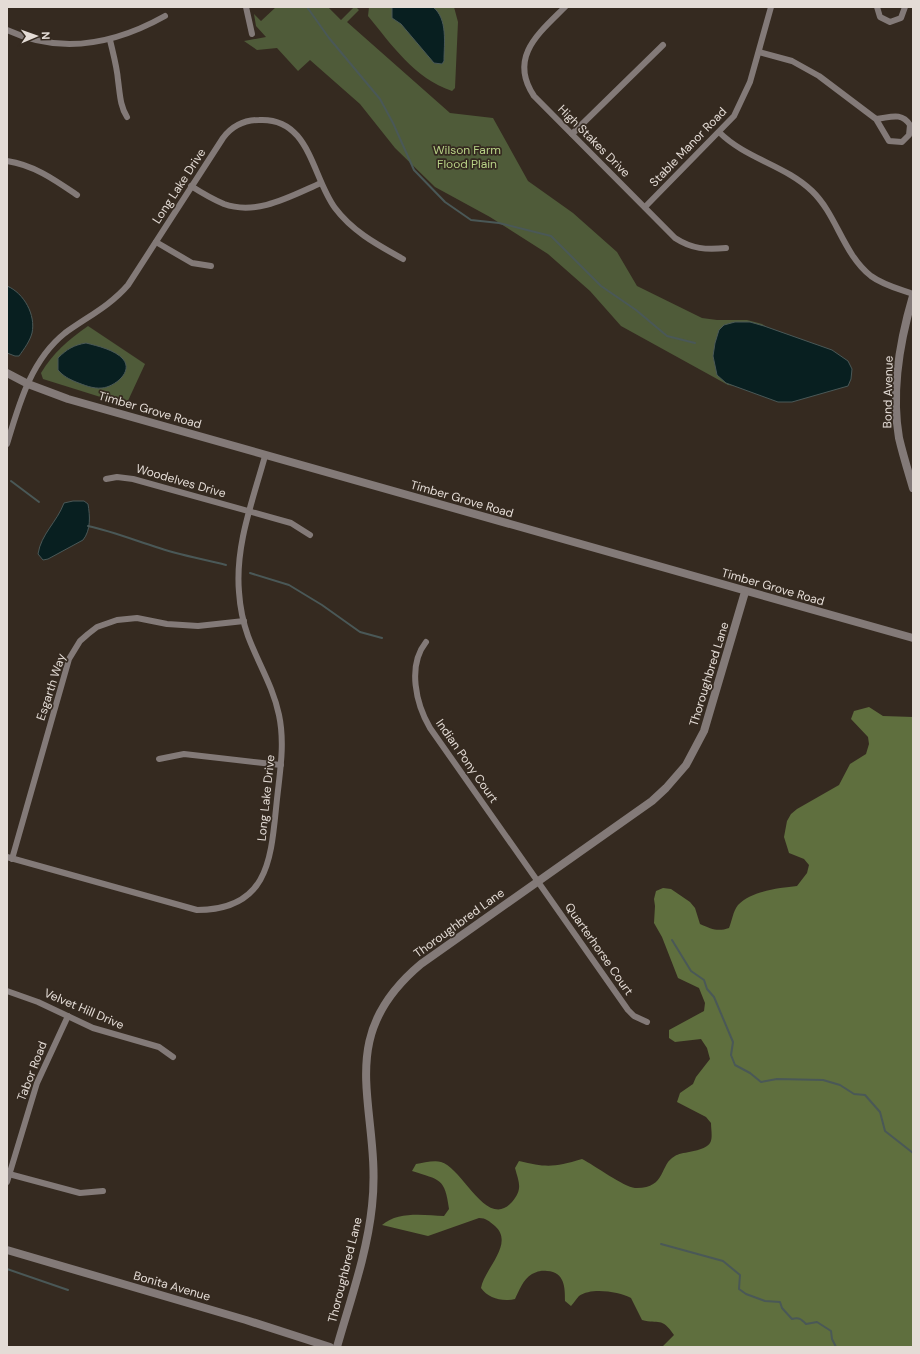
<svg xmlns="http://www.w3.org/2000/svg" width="920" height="1354" font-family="'DM Sans',sans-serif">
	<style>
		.green { fill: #4f5b39 }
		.forest { fill: #5f6f3e }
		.water { fill: #081f20; stroke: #4a5857 }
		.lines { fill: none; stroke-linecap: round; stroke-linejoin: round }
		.stream { stroke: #4a5857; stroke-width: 2 }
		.minor { stroke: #837a78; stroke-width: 6 }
		.tertiary { stroke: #837a78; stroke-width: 8 }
		.labels { text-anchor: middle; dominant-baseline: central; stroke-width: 3.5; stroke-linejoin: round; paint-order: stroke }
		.street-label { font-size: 12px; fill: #e4dcd6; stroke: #352a20 }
		.park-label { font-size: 12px; fill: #b8d286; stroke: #352a20 }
	</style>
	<rect width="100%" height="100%" fill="#352a20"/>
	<g class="green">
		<path d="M276,7H328L341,20L354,7H356L359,10L347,22L450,113L493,118L528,181L573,213L617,252L637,286L702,318L717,320H747L762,324L776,333L766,390L728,385L621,326L590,291L548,254L490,217L435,187L395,148L360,104L310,60L298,71L277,48L257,50L244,41L266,37L256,26L254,14L261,21Z"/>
		<path d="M369,7H454L458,22L455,88L452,91C414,78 392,45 368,16Z"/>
		<path d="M88,326L145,364L126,405L43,379L41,373C53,353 68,340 88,326Z"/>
	</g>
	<path class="forest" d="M869,707L883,716L913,717V1347H662L674,1335C661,1316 659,1325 642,1320L631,1298C619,1292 592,1287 579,1296C576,1299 574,1303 571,1306L565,1301C565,1288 565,1272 547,1271C543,1270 537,1271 532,1274C523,1279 519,1291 515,1299C502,1302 488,1298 481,1288C484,1269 515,1244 495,1226C489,1221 486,1218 479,1218L428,1236L382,1225C398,1211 424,1215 444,1216L449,1209C445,1178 440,1180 412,1171L416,1164C423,1163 434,1160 441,1162C462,1167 487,1231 512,1202C523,1189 519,1183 515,1168L519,1161C547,1168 555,1167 582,1159C594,1165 624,1187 635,1188C667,1189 659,1164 675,1156C681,1152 699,1152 707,1146C714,1142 711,1131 711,1123L706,1117L677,1102L680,1093L693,1084L696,1077L710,1059L707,1048L701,1039L675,1042L669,1038V1030L704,1011L705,1003L699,988L678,978L662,937L654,923L655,906L654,899L656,891L663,888L671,889L690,902L695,908L700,924C711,929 718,932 729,928C732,921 733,911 738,905C751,891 779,888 797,886L807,873L809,865L804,859L789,853L784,837L787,821L791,814L797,809L839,785L850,764L866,754L869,744L868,737L851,719L854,711Z"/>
	<g class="water">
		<path d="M392,7H433C448,19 444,43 444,61L442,64L434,63L401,24L392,18Z"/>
		<path d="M7,286C24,293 36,315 32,333C30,341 24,349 19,356H15L7,353Z"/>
		<path d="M735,322H750L764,326L832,350L848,361L852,369L851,379L848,386L792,402H778L726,383L717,375L713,356L715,343L719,330L724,325Z"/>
		<path d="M86,343C98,346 115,350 123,359C134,372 114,387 102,388C93,389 84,385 76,382C69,379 63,376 58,370V358C67,349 74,345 86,343Z"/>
		<path d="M73,501H84L88,504C90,516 91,530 83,540L48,559L43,560L38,554C41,534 57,522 64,503Z"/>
	</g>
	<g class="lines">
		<g class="stream">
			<path d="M307,7L329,38L380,99L393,123L414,170L445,202L471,220L499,223L551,236L601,286L636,310L667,336L695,343"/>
			<path d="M11,481L39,502"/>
			<path d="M88,526C111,531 134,540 156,547C179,555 203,559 226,565"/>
			<path d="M250,573L289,585L322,605L360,632L382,638"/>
			<path d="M672,940L691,971L704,980L707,989L714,997L733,1042L731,1055L735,1065L750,1073L761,1082L777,1079L823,1080L840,1085L854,1094L865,1095L880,1112L885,1131L913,1153"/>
			<path d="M661,1244L723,1261L740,1275L739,1289L746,1294L765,1301L780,1302L782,1308L792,1319C799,1317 801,1319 806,1324L817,1322L831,1331L832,1339L836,1347"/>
			<path d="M7,1269L68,1290"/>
		</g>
		<g class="minor">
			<path d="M246,7L252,34"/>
			<path d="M565,7C539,33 508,57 534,96L675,238C692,249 706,250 726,248"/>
			<path d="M877,7L880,17L890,22L901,18L905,7"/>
			<path d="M7,30C61,55 115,44 165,16"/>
			<path d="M110,40C113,53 117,67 118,80C120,94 120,106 127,117"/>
			<path d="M759,52L792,61L819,76L876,119L889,141L902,142L909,135L910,125C901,111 889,118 876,119"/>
			<path d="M719,132C746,159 785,165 812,191C837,215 843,254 871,276C883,285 899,289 913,294"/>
			<path d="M572,134L663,45"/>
			<path d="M7,161C34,165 55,180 77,195"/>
			<path d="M191,186C202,193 212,199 224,204C257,216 291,196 321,183"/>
			<path d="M645,207L734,116L750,82L771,7"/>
			<path d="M156,242L192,263L211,266"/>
			<path d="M7,444C19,404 31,360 65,333C87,317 110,306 128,285L223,138C232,126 244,120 259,120C310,117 312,177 335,208C353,232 378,245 403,259"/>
			<path d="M106,479L117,477L133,479L291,523L310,535"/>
			<path d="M426,642C407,666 416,704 430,728L628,1010L634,1016L647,1022"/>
			<path d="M159,759L184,754L281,765"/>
			<path d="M7,857L197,910C271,910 271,855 277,799C280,771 285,743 279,715C273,686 258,663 248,636C243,622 240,607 239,592C235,545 253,500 265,456"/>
			<path d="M12,859L69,659L80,641L88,634L97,627L117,620L137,618L167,624L198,626L244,621"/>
			<path d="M7,991L38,1002L93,1028L159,1047L173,1057"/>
			<path d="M9,1174L80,1193L103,1191"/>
			<path d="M7,1182L37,1083L68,1016"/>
		</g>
		<g class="tertiary">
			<path d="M913,296C900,340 891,392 899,438C903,455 908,471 913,488"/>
			<path d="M7,373L28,384L68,399L913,638"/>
			<path d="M7,1250L246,1320L330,1347"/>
			<path d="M337,1347C350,1301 367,1254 372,1206C383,1109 329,1041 421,964L652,801L666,788L686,765L704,731L745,592"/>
		</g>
	</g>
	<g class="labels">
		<g class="street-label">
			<text transform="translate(594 141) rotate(45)">High Stakes Drive</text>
			<text transform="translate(688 147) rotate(-46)">Stable Manor Road</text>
			<text transform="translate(179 186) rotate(-57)">Long Lake Drive</text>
			<text transform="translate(888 392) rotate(-89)">Bond Avenue</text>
			<text transform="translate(150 410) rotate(16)">Timber Grove Road</text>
			<text transform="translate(181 481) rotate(16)">Woodelves Drive</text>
			<text transform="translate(462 499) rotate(16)">Timber Grove Road</text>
			<text transform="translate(773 587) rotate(16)">Timber Grove Road</text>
			<text transform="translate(709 674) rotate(-73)">Thoroughbred Lane</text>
			<text transform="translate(51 687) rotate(-72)">Esgarth Way</text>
			<text transform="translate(467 761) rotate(55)">Indian Pony Court</text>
			<text transform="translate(266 798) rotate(-84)">Long Lake Drive</text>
			<text transform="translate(459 923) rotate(-36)">Thoroughbred Lane</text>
			<text transform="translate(599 949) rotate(55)">Quarterhorse Court</text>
			<text transform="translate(84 1009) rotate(23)">Velvet Hill Drive</text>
			<text transform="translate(32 1071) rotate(-69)">Tabor Road</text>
			<text transform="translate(345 1270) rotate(-76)">Thoroughbred Lane</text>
			<text transform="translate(172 1286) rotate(16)">Bonita Avenue</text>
		</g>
		<g class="park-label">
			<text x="467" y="150">Wilson Farm<tspan x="467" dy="14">Flood Plain</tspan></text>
		</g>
	</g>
	<rect width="920" height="1354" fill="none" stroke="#e4dcd6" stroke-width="16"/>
	<g transform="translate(36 36) rotate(88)" stroke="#352a20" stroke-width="3" paint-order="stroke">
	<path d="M0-3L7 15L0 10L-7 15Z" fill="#e4dcd6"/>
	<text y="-6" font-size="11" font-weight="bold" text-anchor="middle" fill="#e4dcd6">N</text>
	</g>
</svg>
